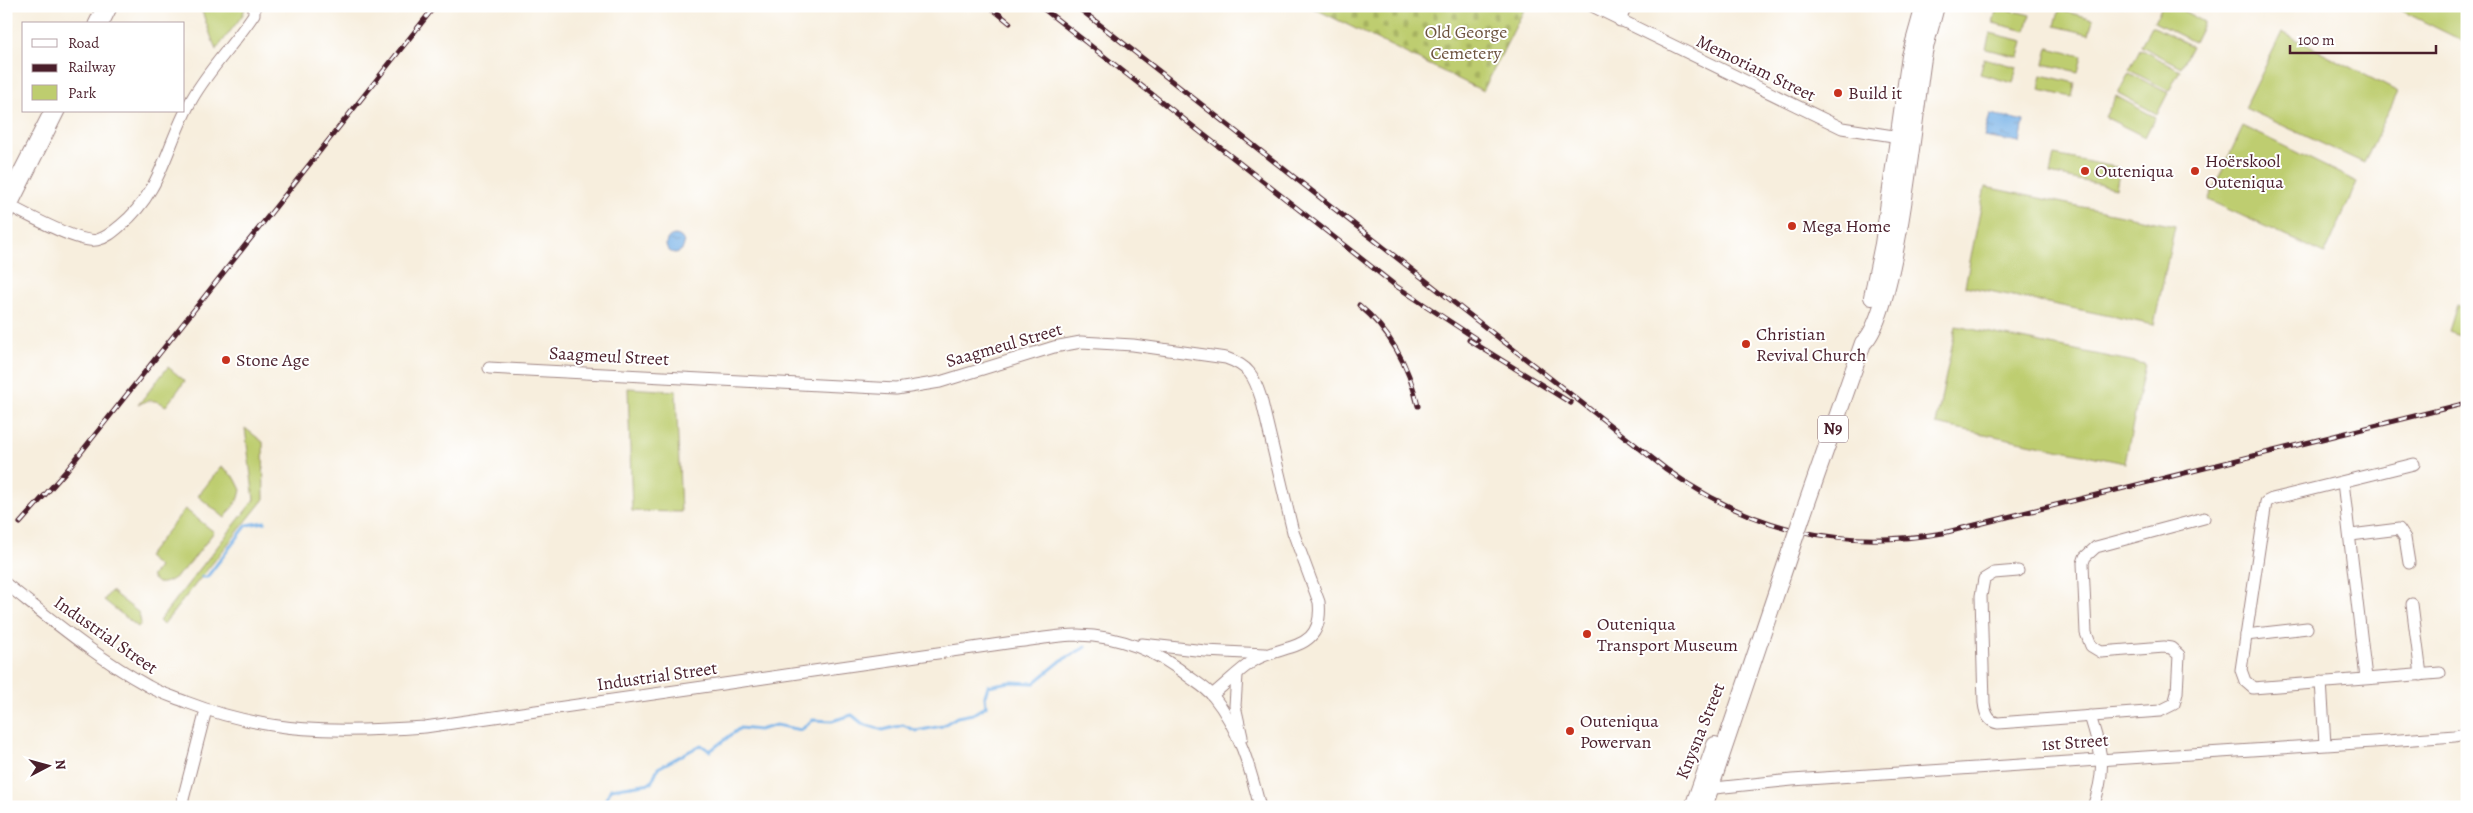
<svg xmlns="http://www.w3.org/2000/svg" width="2473" height="813" font-family="Alegreya,serif">
	<style>
		.green { fill: #becd6f; stroke: #84764d }
		.cemetery { fill: url(#cemetery-stones); stroke: #84764d }
		.water { fill: url(#water-ripples); stroke: #606888 }
		.lines { fill: none; stroke-linecap: round; stroke-linejoin: round }
		.stream { stroke: #75b0e6; stroke-width: 3 }
		.minor-casing { stroke: #a08684; stroke-width: 13 }
		.highway-casing { stroke: #a08684; stroke-width: 18 }
		.minor { stroke: #fff; stroke-width: 11 }
		.highway { stroke: #fff; stroke-width: 16 }
		.rail-casing { stroke: #4a1f2b; stroke-width: 5 }
		.rail { stroke: #fff; stroke-width: 3; stroke-dasharray: 9; stroke-linecap: butt }
		.highway-bridge-casing { stroke: #a08684; stroke-width: 18; stroke-linecap: butt }
		.highway-bridge { stroke: #fff; stroke-width: 16 }
		.poi-dot { fill: #c8321e; stroke: #fff; stroke-width: 2 }
		.labels { text-anchor: middle; dominant-baseline: central; stroke-width: 4; stroke-linejoin: round; paint-order: stroke }
		.shield { fill: #fff; stroke: #80626b; stroke-width: 1 }
		.shield-label { font-size: 16px; font-weight: bold; fill: #4a1f2b }
		.park-label { font-size: 18px; fill: #6d533f; stroke: #fff }
		.street-label { font-size: 18px; fill: #4a1f2b; stroke: #fff }
		.poi-label { font-size: 18px; fill: #4a1f2b; stroke: #fff; text-anchor: start }
	</style>
	<defs>
		<pattern id="cemetery-stones" width="16" height="16" patternUnits="userSpaceOnUse" patternTransform="scale(1.25)"><rect width="16" height="16" fill="#becd6f"/><path d="M2 7V4a2 2 0 0 1 4 0v3zM10 15v-3a2 2 0 0 1 4 0v3z" fill="#a5b060"/></pattern>
		<pattern id="water-ripples" width="26" height="14" patternUnits="userSpaceOnUse" patternTransform="scale(1.25)"><rect width="26" height="14" fill="#75b0e6"/><path d="M2 4q2-2 4 0t4 0M15 11q2-2 4 0t4 0" fill="none" stroke="#628fbb"/></pattern>
	</defs>
	<rect width="100%" height="100%" fill="#fff"/>
	<filter id="ink" filterUnits="userSpaceOnUse"><feTurbulence type="fractalNoise" baseFrequency=".02" numOctaves="2"/><feDisplacementMap in="SourceGraphic" scale="10" xChannelSelector="R" yChannelSelector="G"/><feConvolveMatrix kernelMatrix="1 2 1 2 8 2 1 2 1" color-interpolation-filters="sRGB"/></filter>
	<filter id="wash" filterUnits="userSpaceOnUse"><feTurbulence type="fractalNoise" baseFrequency=".0096" numOctaves="4" result="noise"/><feDisplacementMap in="SourceGraphic" scale="20" xChannelSelector="R" yChannelSelector="G"/><feGaussianBlur stdDeviation="1.12" result="paint"/><feColorMatrix in="noise" values="0 0 0 0 0 0 0 0 0 0 0 0 0 0 0 0 0 1.4 0 .05"/><feComposite in="paint" operator="in"/></filter>
	<g filter="url(#wash)">
		<rect width="100%" height="100%" fill="#f7eedd"/>
		<g class="green">
			<path d="M200,6H246L242,16L216,50Z"/>
			<path d="M2162,6H2174L2204,22L2194,42L2154,22Z"/>
			<path d="M2392,6H2467V43Z"/>
			<path d="M1997,7L2030,15L2026,31L1993,23Z"/>
			<path d="M2059,10L2093,19L2089,34L2055,26Z"/>
			<path d="M2152,26L2192,46L2181,67L2141,46Z"/>
			<path d="M2282,32L2398,92L2364,163L2245,108Z"/>
			<path d="M1990,33L2023,41L2019,57L1986,49Z"/>
			<path d="M2048,48L2082,56L2078,72L2044,64Z"/>
			<path d="M2140,49L2180,70L2169,91L2129,70Z"/>
			<path d="M1984,58L2017,67L2013,83L1980,74Z"/>
			<path d="M2129,73L2168,93L2157,114L2118,93Z"/>
			<path d="M2042,75L2075,83L2072,97L2039,90Z"/>
			<path d="M2116,96L2155,117L2145,137L2105,117Z"/>
			<path d="M2243,126L2357,182L2325,254L2208,200Z"/>
			<path d="M2054,155L2120,168L2116,188L2050,174Z"/>
			<path d="M1985,187L2175,226L2154,325L1965,286Z"/>
			<path d="M2457,305L2467,309L2466,337L2449,331Z"/>
			<path d="M1956,326L2145,364L2125,463L1936,424Z"/>
			<path d="M168,367L185,381L166,406C155,399 148,399 138,405Z"/>
			<path d="M628,388L676,391L681,512L632,511Z"/>
			<path d="M245,428L263,442L264,499L163,625L159,621L254,500Z"/>
			<path d="M221,467L235,478L241,490L239,498L225,518L198,496Z"/>
			<path d="M185,509L214,532C203,545 177,587 158,583L151,577L159,567L147,557Z"/>
			<path d="M111,591L139,613L141,623L138,627L104,600Z"/>
		</g>
		<path class="cemetery" d="M1309,6H1526L1483,91Z"/>
		<g class="water">
			<path d="M1990,114L2024,121L2020,143L1984,137Z"/>
			<circle cx="675" cy="244" r="9"/>
		</g>
		<g class="lines">
			<g class="stream">
				<path d="M202,577H207L247,525L265,522"/>
				<path d="M602,807L611,789L651,783L658,768L701,745L710,751L740,728L759,730L776,725L801,730L813,720L832,721L852,715L863,724L883,730L903,725L916,731L942,726L957,717L973,714L986,706L985,696L988,686L1010,682L1034,683L1062,660L1086,647"/>
			</g>
		</g>
	</g>
	<g filter="url(#ink)">
		<g class="lines">
			<g class="minor-casing">
				<g id="minor">
					<path d="M1592,6L1842,128L1906,138"/>
					<path d="M1620,21L1626,6"/>
					<path d="M94,24L103,6"/>
					<path d="M103,24L112,6"/>
					<path d="M6,197L50,111"/>
					<path d="M6,204C24,213 79,244 97,240C106,238 113,232 120,226C163,191 166,144 192,99C209,69 235,43 254,14V6"/>
					<path d="M6,217L59,111"/>
					<path d="M489,368L897,389L940,382L1054,347L1081,342L1133,345L1226,358C1249,366 1254,376 1261,398L1293,532L1319,602C1324,652 1286,643 1255,660C1240,669 1226,684 1212,695"/>
					<path d="M2414,464L2272,499L2266,502L2241,670L2245,681L2253,688L2440,673"/>
					<path d="M2343,482L2366,678"/>
					<path d="M2351,535L2399,529L2405,538L2409,563"/>
					<path d="M2018,571L1994,573L1984,579L1981,596L1984,703C1985,712 1988,722 1998,723L2160,711L2174,704L2177,693L2179,655L2171,648L2164,647L2101,652L2091,646L2086,633L2083,563L2085,557L2096,547L2204,518"/>
					<path d="M6,584C52,620 97,658 148,686C160,693 174,697 186,702C269,734 338,733 425,727L1014,642C1035,640 1057,635 1078,635C1122,636 1159,652 1192,679C1199,684 1207,689 1213,696C1239,728 1250,768 1260,807"/>
					<path d="M2412,604L2421,675"/>
					<path d="M2246,635L2307,628"/>
					<path d="M1142,644L1205,651L1265,654"/>
					<path d="M1237,675L1235,706L1242,737"/>
					<path d="M2321,682L2325,744"/>
					<path d="M2090,716C2102,755 2107,768 2093,807"/>
					<path d="M1705,789L1792,780L2373,742L2455,736L2467,733"/>
					<path d="M181,807L206,710"/>
				</g>
			</g>
			<g class="highway-casing">
				<g id="highway">
					<path d="M1872,297L1883,244L1910,56L1924,6"/>
					<path d="M1803,514L1863,343C1896,316 1915,108 1923,58C1926,40 1932,23 1936,6"/>
					<path d="M1693,807L1715,745"/>
					<path d="M1704,807L1790,552"/>
				</g>
			</g>
			<use href="#minor" class="minor"/>
			<use href="#highway" class="highway"/>
			<g class="rail-casing">
				<g id="rail">
					<path d="M989,6L1010,23"/>
					<path d="M1040,6L1396,286L1478,340"/>
					<path d="M1076,6L1666,469C1751,530 1839,551 1943,533L2467,403"/>
					<path d="M1359,305C1391,332 1409,366 1418,406"/>
					<path d="M1469,340L1571,403"/>
					<path d="M20,523L67,470L435,6"/>
				</g>
			</g>
			<use href="#rail" class="rail"/>
			<g class="highway-bridge-casing">
				<path id="highway-bridge" d="M1790,552L1803,514"/>
			</g>
			<use href="#highway-bridge" class="highway-bridge"/>
		</g>
	</g>
	<g class="poi-dot">
		<circle cx="1838" cy="93" r="5"/>
		<circle cx="2085" cy="171" r="5"/>
		<circle cx="2195" cy="171" r="5"/>
		<circle cx="1792" cy="226" r="5"/>
		<circle cx="1746" cy="344" r="5"/>
		<circle cx="226" cy="360" r="5"/>
		<circle cx="1587" cy="634" r="5"/>
		<circle cx="1570" cy="731" r="5"/>
	</g>
	<g class="labels">
		<rect class="shield" x="1818" y="415.5" width="30" height="27" rx="4"/>
		<g class="shield-label">
			<text x="1833" y="429">N9</text>
		</g>
		<g class="park-label">
			<text x="1466" y="32">Old George<tspan x="1466" dy="21">Cemetery</tspan></text>
		</g>
		<g class="street-label">
			<text transform="translate(1756 68) rotate(26)">Memoriam Street</text>
			<text transform="translate(1004 345) rotate(-16)">Saagmeul Street</text>
			<text transform="translate(609 356) rotate(3)">Saagmeul Street</text>
			<text transform="translate(106 635) rotate(35)">Industrial Street</text>
			<text transform="translate(657 676) rotate(-8)">Industrial Street</text>
			<text transform="translate(1700 731) rotate(-68)">Knysna Street</text>
			<text transform="translate(2075 742) rotate(-4)">1st Street</text>
		</g>
		<g class="poi-label">
			<text x="1848" y="93">Build it</text>
			<text x="2205" y="161">Hoërskool<tspan x="2205" dy="21">Outeniqua</tspan></text>
			<text x="2095" y="171">Outeniqua</text>
			<text x="1802" y="226">Mega Home</text>
			<text x="1756" y="334">Christian<tspan x="1756" dy="21">Revival Church</tspan></text>
			<text x="236" y="360">Stone Age</text>
			<text x="1597" y="624">Outeniqua<tspan x="1597" dy="21">Transport Museum</tspan></text>
			<text x="1580" y="721">Outeniqua<tspan x="1580" dy="21">Powervan</tspan></text>
		</g>
	</g>
	<rect width="2473" height="813" fill="none" stroke="#fff" stroke-width="25"/>
	<rect x="22" y="22" width="162" height="90" fill="#ffffff" stroke="#b7a5aa"/>
	<rect x="32" y="39" width="25" height="8" fill="#ffffff" stroke="#b7a5aa"/>
	<text x="68" y="48" font-size="15" fill="#4a1f2b">Road</text>
	<rect x="32" y="64" width="25" height="8" fill="#4a1f2b" stroke="#b7a5aa"/>
	<text x="68" y="72" font-size="15" fill="#4a1f2b">Railway</text>
	<rect x="32" y="85" width="25" height="15" fill="#becd6f" stroke="#b7a5aa"/>
	<text x="68" y="98" font-size="15" fill="#4a1f2b">Park</text>
	<g transform="translate(48 766) rotate(84)" stroke="#ffffff" stroke-width="4" paint-order="stroke">
	<path d="M0-4L9 19L0 12L-9 19Z" fill="#4a1f2b"/>
	<text y="-8" font-size="14" font-weight="bold" text-anchor="middle" fill="#4a1f2b">N</text>
	</g>
	<path d="M2290 45v8h146v-8" fill="none" stroke="#4a1f2b" stroke-width="2.5"/>
	<text x="2298" y="45" font-size="15" fill="#4a1f2b" stroke="#ffffff" stroke-width="4" paint-order="stroke">100 m</text>
</svg>
